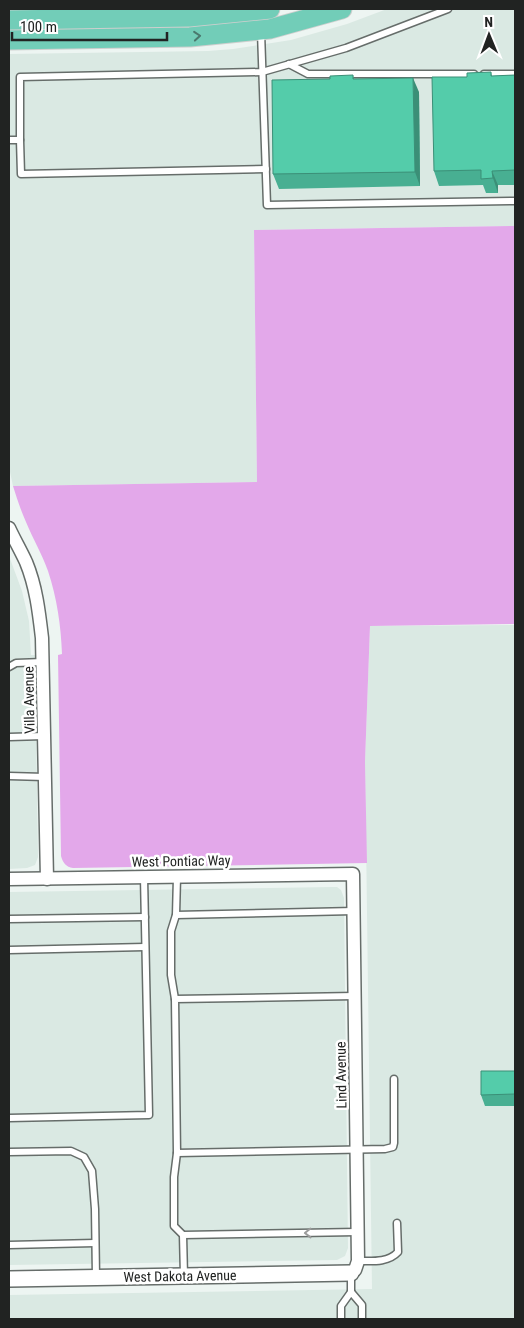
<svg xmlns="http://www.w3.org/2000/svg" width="524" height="1328" font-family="'Roboto Condensed',sans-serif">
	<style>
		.built { fill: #dae9e3 }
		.green { fill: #e3a8ea }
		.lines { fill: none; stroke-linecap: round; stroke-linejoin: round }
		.service-casing { stroke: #666d6a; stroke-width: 9 }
		.minor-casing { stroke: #666d6a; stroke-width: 15 }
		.tertiary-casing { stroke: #666d6a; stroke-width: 18 }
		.primary-casing { stroke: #cecfce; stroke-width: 21 }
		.service { stroke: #fff; stroke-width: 6 }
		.minor { stroke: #fff; stroke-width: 12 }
		.tertiary { stroke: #fff; stroke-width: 15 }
		.primary { stroke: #72cdb8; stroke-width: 19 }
		.wall { fill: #48af92 }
		.shaded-wall { fill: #3b8f77 }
		.building { fill: #54ccaa; stroke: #3b8f77 }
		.oneway { stroke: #4a786d }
		.oneway2 { stroke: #9b9c9c }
		.labels { text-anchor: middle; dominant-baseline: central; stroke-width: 5; stroke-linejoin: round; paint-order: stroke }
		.street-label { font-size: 14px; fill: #212322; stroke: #fff }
	</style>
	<rect width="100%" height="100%" fill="#edf5f2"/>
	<g class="built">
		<path d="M387,9H515V226L254,230L257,482L13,486L9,467V54L208,51L233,49L291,40L347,24Z"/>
		<path d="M9,556L22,591L29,621L31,655H35L38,857L35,865L27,868L9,869Z"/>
		<path d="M515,625V1319H9V1295L372,1289L365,762L370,626Z"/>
		<path d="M332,887H337L341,890L344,898L348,1248L345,1256L337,1260L9,1265V892Z"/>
	</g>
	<path class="green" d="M515,226V624L370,626L365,762L367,863L73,868C66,867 63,863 61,856L58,655L62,654C61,626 57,598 48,571C42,554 33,539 26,522C21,511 17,499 13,486L257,482L254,230Z"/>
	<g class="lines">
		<g class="service-casing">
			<g id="service">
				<path d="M261,32L267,205L515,201"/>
				<path d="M289,64L308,74H474"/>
				<path d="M484,74H515"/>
				<path d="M9,140H20L21,174L266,169"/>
				<path d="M20,140V77L262,72L346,48L448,9"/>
				<path d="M9,667L16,663L43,662"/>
				<path d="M9,737L44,736"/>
				<path d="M9,776L45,777"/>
				<path d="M176,915L354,911"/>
				<path d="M9,919L145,917"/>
				<path d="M9,950L145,947"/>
				<path d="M355,996L175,999L177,1153L385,1149L393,1147L394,1143V1079"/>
				<path d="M175,999L171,975V931L176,915L177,877"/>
				<path d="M9,1118L149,1115L144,877"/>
				<path d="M9,1152L71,1151L84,1157L92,1171L95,1209L96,1277"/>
				<path d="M177,1153L174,1177V1226L183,1235L184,1276"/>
				<path d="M183,1235L357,1232"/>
				<path d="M9,1245L95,1243"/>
				<path d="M358,1261C371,1261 388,1263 398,1252L397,1223"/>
				<path d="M351,1274V1292"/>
				<path d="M341,1319V1306L351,1292L362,1305V1319"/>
			</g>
		</g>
		<g class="minor-casing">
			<g id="minor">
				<path d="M9,528C14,539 21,551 26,562C36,586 39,612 42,638L47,879"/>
				<path d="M9,879L353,874L358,1261L355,1270L351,1273"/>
			</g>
		</g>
		<g class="tertiary-casing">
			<path id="tertiary" d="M9,1279L351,1273"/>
		</g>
		<g class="primary-casing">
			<g id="primary">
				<path d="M9,20L189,17L270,9"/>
				<path d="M9,40L190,37L270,29L342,9"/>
			</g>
		</g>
		<use href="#service" class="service"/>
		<use href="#minor" class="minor"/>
		<use href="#tertiary" class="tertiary"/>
		<use href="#primary" class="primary"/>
	</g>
	<g class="wall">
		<path d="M491,72L492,76L515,75V185H498V193H486L483,185L439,186L434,171Z"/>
		<path d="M353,75L354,79L419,92L420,186L279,189L273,174Z"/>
		<path d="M515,1071V1106H485L481,1095Z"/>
	</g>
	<g class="shaded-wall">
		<path d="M413,78L419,92L420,186L415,172Z"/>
		<path d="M492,171L498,185V193L493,178Z"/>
	</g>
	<g class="building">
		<path d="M491,72V76L515,75V170L492,171L493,178L481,179V170L434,171L432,77H467V73Z"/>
		<path d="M353,75V79L413,78L415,172L273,174L272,80L330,79V76Z"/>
		<path d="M481,1071H515V1094L481,1095Z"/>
	</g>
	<defs><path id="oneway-chevron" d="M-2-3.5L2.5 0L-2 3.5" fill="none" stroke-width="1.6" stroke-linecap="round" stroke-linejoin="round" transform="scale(1.25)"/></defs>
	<use class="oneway" href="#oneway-chevron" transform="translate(197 36) rotate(-5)"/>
	<use class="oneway2" href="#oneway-chevron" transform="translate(308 1233) rotate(179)"/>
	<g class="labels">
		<g class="street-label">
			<text transform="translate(29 700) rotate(-91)">Villa Avenue</text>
			<text transform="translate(181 861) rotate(-1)">West Pontiac Way</text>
			<text transform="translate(341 1075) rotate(-91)">Lind Avenue</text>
			<text transform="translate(180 1276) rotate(-1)">West Dakota Avenue</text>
		</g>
	</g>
	<rect width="524" height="1328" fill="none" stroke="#212322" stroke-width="20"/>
	<g transform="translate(489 35) rotate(359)" stroke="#ffffff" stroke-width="4" paint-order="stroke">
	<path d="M0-4L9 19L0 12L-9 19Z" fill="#212322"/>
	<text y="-8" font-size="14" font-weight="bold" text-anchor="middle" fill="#212322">N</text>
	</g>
	<path d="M12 32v8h155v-8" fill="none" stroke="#212322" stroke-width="2.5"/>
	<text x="20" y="32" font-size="15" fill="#212322" stroke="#ffffff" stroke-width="4" paint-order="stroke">100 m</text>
</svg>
